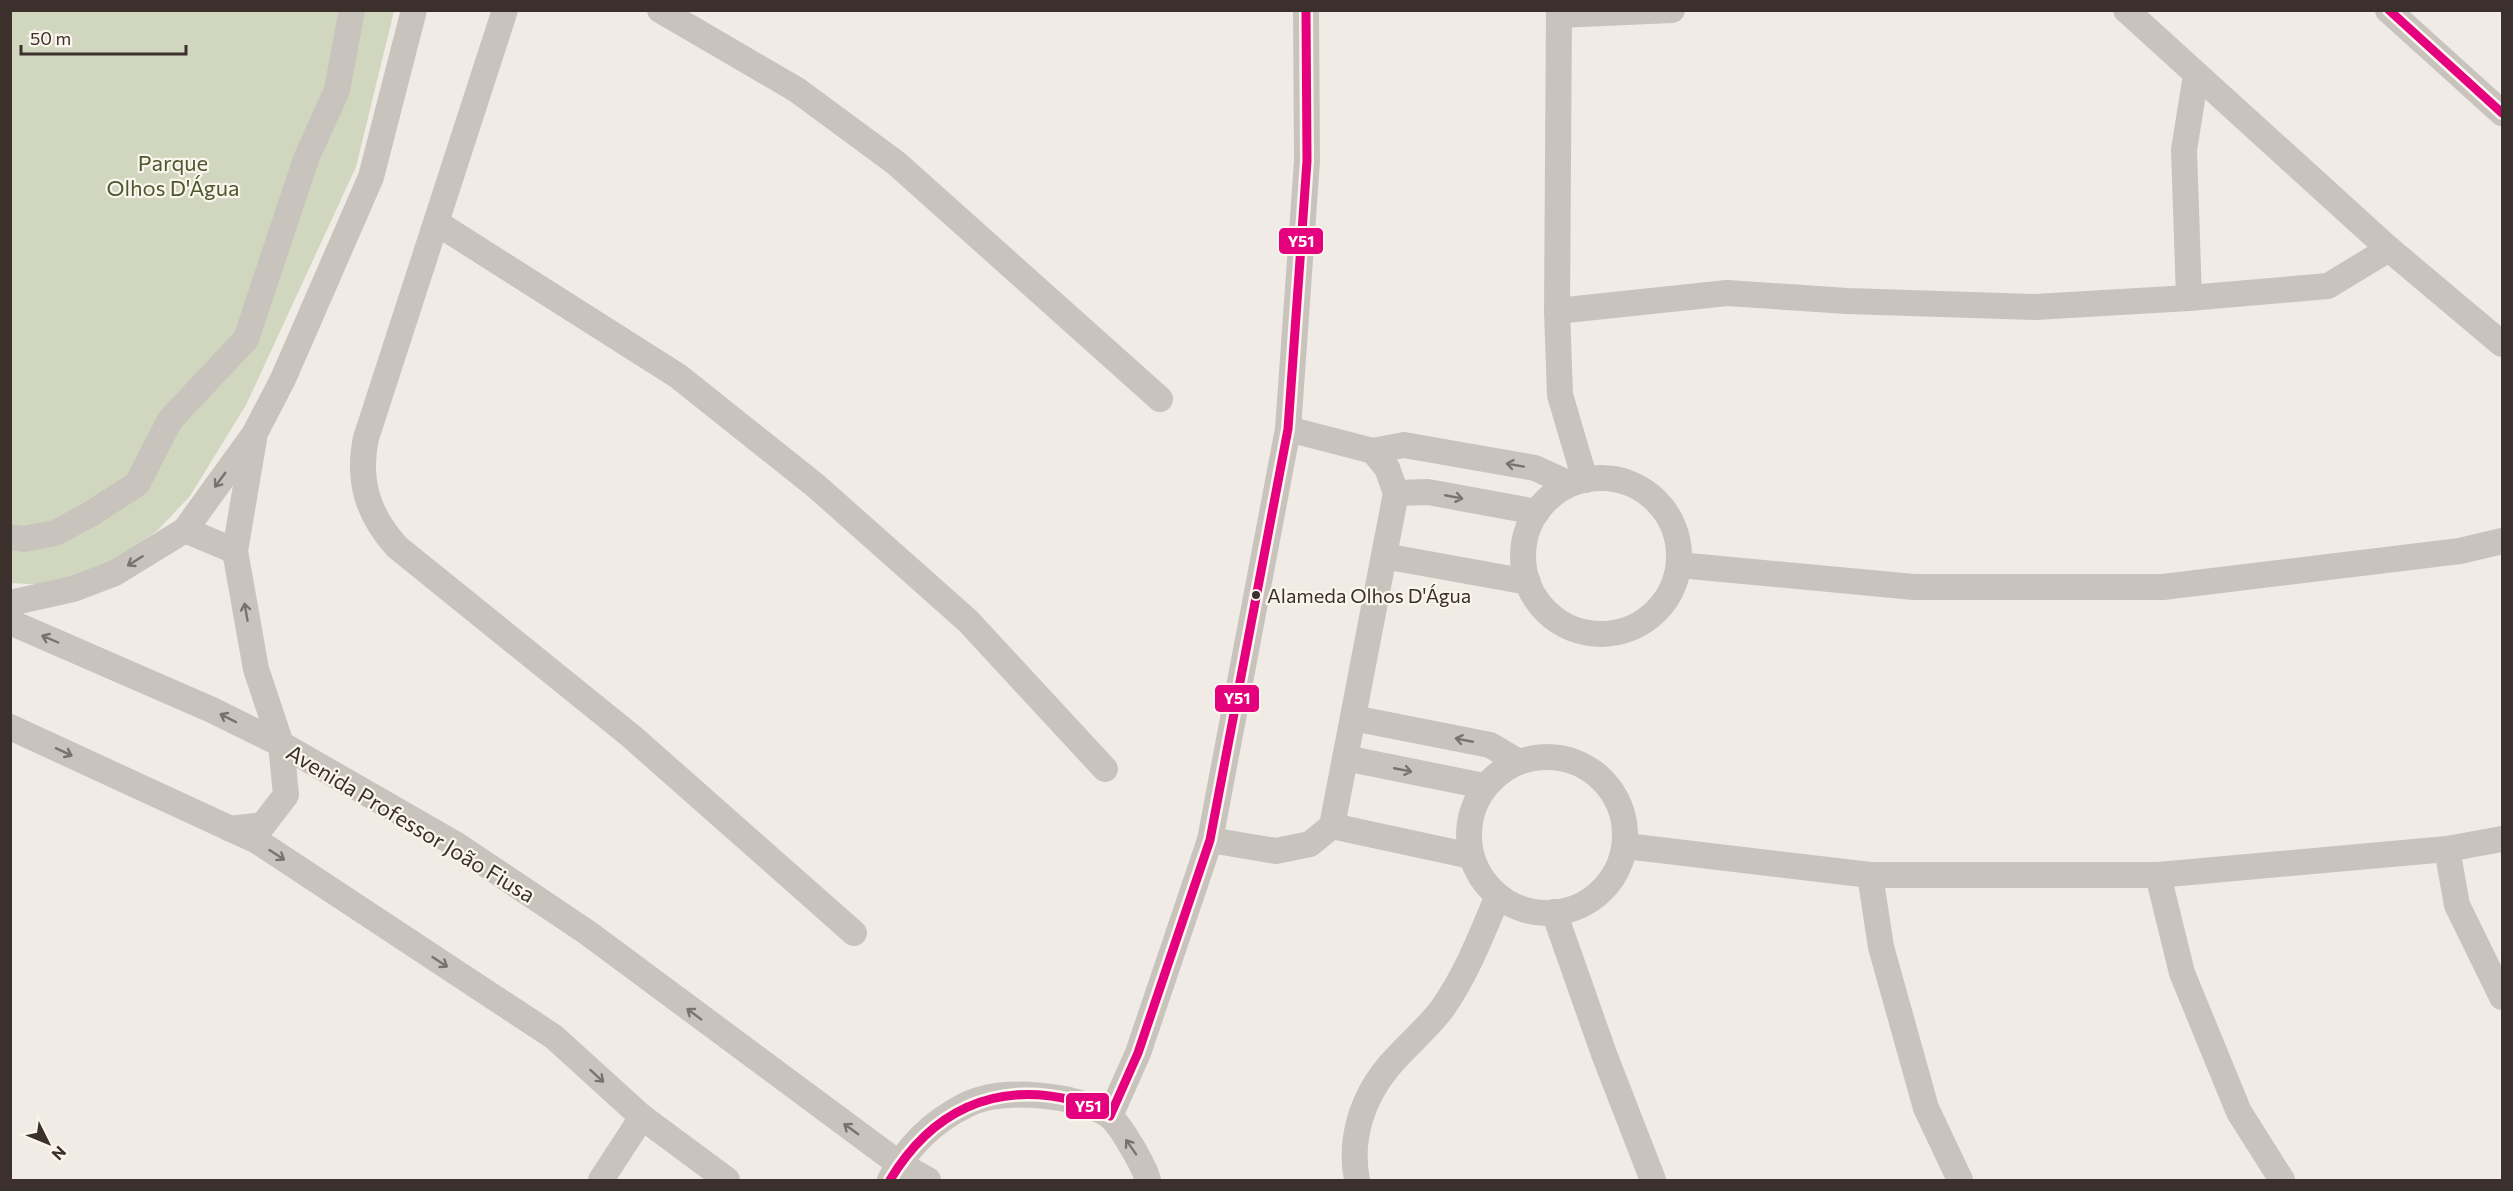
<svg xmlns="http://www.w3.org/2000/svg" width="2513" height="1191" font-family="Commissioner,sans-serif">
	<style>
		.green { fill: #d1d6bf }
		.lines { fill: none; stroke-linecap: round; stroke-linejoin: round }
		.minor { stroke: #c9c3be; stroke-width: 26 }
		.bus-1-casing { stroke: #fbf5ee; stroke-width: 14 }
		.bus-1 { stroke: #e5007d; stroke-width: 9 }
		.oneway { stroke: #7b726d }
		.bus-dot { fill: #3b302b; stroke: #fbf5ee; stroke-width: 2 }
		.labels { text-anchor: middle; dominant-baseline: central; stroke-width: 4.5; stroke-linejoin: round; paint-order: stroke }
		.bus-label { font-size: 20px; fill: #3b302b; stroke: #fbf5ee; text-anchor: start }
		.park-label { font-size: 22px; fill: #4a5a2e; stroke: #fbf5ee }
		.street-label { font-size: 22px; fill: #3b302b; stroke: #fbf5ee }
		.line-badge { stroke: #fbf5ee; stroke-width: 2 }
		.badge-label { font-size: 16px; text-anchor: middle; font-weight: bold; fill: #fff }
	</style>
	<rect width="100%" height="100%" fill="#f0ebe5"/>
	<path class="green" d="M10,11H394L356,167L246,405L190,496L158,530L112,564L44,585L11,583Z"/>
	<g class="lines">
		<g class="minor">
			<path d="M505,10L366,438C357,481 368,515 397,547L631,736L854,933"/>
			<path d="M660,10L797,90L896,163L1160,399"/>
			<path d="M1559,10L1557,311L1560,395L1585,480"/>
			<path d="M2126,10L2389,249L2502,344"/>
			<path d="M2388,10L2502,113"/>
			<path d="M1559,15L1672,10"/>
			<path d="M437,223L678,376L816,486L968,621L1105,769"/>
			<path d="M2189,298L2184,150L2196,75"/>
			<path d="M1557,311L1727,293L1847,301L2035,307L2189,298L2328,286L2389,249"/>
			<path d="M1373,451L1404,445L1535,468L1570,484"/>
			<circle cx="1601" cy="556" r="78"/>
			<path d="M1396,493L1428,492L1537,512"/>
			<path d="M185,530L235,551"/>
			<path d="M10,537L24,539L55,533L89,515L137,484L170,420L246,339L306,159L337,90L352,10"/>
			<path d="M1384,556L1528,582"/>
			<path d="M1679,565L1914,587H2163L2460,551L2502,541"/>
			<path d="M10,603L73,589L115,573L185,530L255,433L283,379L371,177L414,10"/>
			<path d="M10,622L212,710L281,744L457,845L588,933L898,1163L928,1180"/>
			<path d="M1353,718L1490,745L1517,761"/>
			<path d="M10,727L257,841L554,1037L642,1117L727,1180"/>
			<circle cx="1547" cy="835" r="78"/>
			<path d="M1345,758L1484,786"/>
			<path d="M1332,826L1471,856"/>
			<path d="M230,829L263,825L286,795L281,744L256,669L235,551L254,439"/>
			<path d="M1210,840L1276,851L1310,844L1332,826L1396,493L1387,468L1373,451L1288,429"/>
			<path d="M1626,846L1870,875H2158L2447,849L2502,839"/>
			<path d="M2447,849L2457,905L2502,997"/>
			<path d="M1870,875L1881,947L1926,1108L1960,1180"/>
			<path d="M2158,875L2182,973L2239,1112L2282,1180"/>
			<path d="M1554,912L1604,1054L1653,1180"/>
			<path d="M1110,1116L1138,1053L1210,840L1288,429L1307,161L1306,10"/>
			<path d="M601,1180L642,1117"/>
			<path d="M890,1180C907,1147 932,1122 966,1105C1003,1087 1074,1094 1108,1115C1120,1123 1144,1166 1148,1180"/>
			<path d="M1357,1180C1349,1139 1362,1098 1389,1066C1406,1046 1427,1029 1442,1009C1466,975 1481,936 1497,898"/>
		</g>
		<g class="bus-1-casing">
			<g id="bus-1">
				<path d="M2389,10L2502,113"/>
				<path d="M890,1180C931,1112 993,1081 1072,1100C1085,1104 1097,1111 1110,1116L1138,1053L1210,840L1288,429L1307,161L1306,10"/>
			</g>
		</g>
		<use href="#bus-1" class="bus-1"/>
	</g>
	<defs><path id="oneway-shaft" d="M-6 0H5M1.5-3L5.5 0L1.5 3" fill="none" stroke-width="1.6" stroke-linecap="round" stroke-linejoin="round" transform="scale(1.5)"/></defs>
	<g class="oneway">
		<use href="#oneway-shaft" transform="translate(1515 465) rotate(-170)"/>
		<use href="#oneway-shaft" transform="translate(220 480) rotate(126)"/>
		<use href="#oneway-shaft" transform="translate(1454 497) rotate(11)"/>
		<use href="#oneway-shaft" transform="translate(135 561) rotate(148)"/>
		<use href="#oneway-shaft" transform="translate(246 612) rotate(-100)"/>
		<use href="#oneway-shaft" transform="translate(50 639) rotate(-157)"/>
		<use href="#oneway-shaft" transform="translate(228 718) rotate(-153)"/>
		<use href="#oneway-shaft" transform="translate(1464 740) rotate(-169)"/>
		<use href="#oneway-shaft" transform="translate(64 752) rotate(25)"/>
		<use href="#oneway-shaft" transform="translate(1403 770) rotate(11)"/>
		<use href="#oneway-shaft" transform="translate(277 855) rotate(33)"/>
		<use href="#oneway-shaft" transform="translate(440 962) rotate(33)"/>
		<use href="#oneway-shaft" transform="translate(694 1014) rotate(-143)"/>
		<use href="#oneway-shaft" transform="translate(597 1076) rotate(42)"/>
		<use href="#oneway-shaft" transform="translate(851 1129) rotate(-144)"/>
		<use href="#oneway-shaft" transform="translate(1131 1147) rotate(-125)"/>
	</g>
	<circle class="bus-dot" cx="1256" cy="595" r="5"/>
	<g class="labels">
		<g class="bus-label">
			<text x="1267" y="595">Alameda Olhos D'Água</text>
		</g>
		<g class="park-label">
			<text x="173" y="162">Parque<tspan x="173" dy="25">Olhos D'Água</tspan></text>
		</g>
		<g class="street-label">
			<text transform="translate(411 823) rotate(31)">Avenida Professor João Fiusa</text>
		</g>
	</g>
	<g class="line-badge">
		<rect x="1278" y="227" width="46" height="28" rx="6" fill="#e5007d"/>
		<rect x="1214" y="684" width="46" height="29" rx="6" fill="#e5007d"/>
		<rect x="1065" y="1092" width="45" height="28" rx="6" fill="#e5007d"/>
	</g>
	<g class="badge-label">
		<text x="1301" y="247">Y51</text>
		<text x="1237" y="704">Y51</text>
		<text x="1088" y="1112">Y51</text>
	</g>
	<rect width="2513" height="1191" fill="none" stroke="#3b302b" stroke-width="24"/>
	<g transform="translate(48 1143) rotate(133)" stroke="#fbf5ee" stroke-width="4.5" paint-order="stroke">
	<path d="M0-4.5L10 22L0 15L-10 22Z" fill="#3b302b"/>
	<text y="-9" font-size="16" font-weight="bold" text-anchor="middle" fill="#3b302b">N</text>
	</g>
	<path d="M21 45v9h165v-9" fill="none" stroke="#3b302b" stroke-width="3"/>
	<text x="30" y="45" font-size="18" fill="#3b302b" stroke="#fbf5ee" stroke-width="4.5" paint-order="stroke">50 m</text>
</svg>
